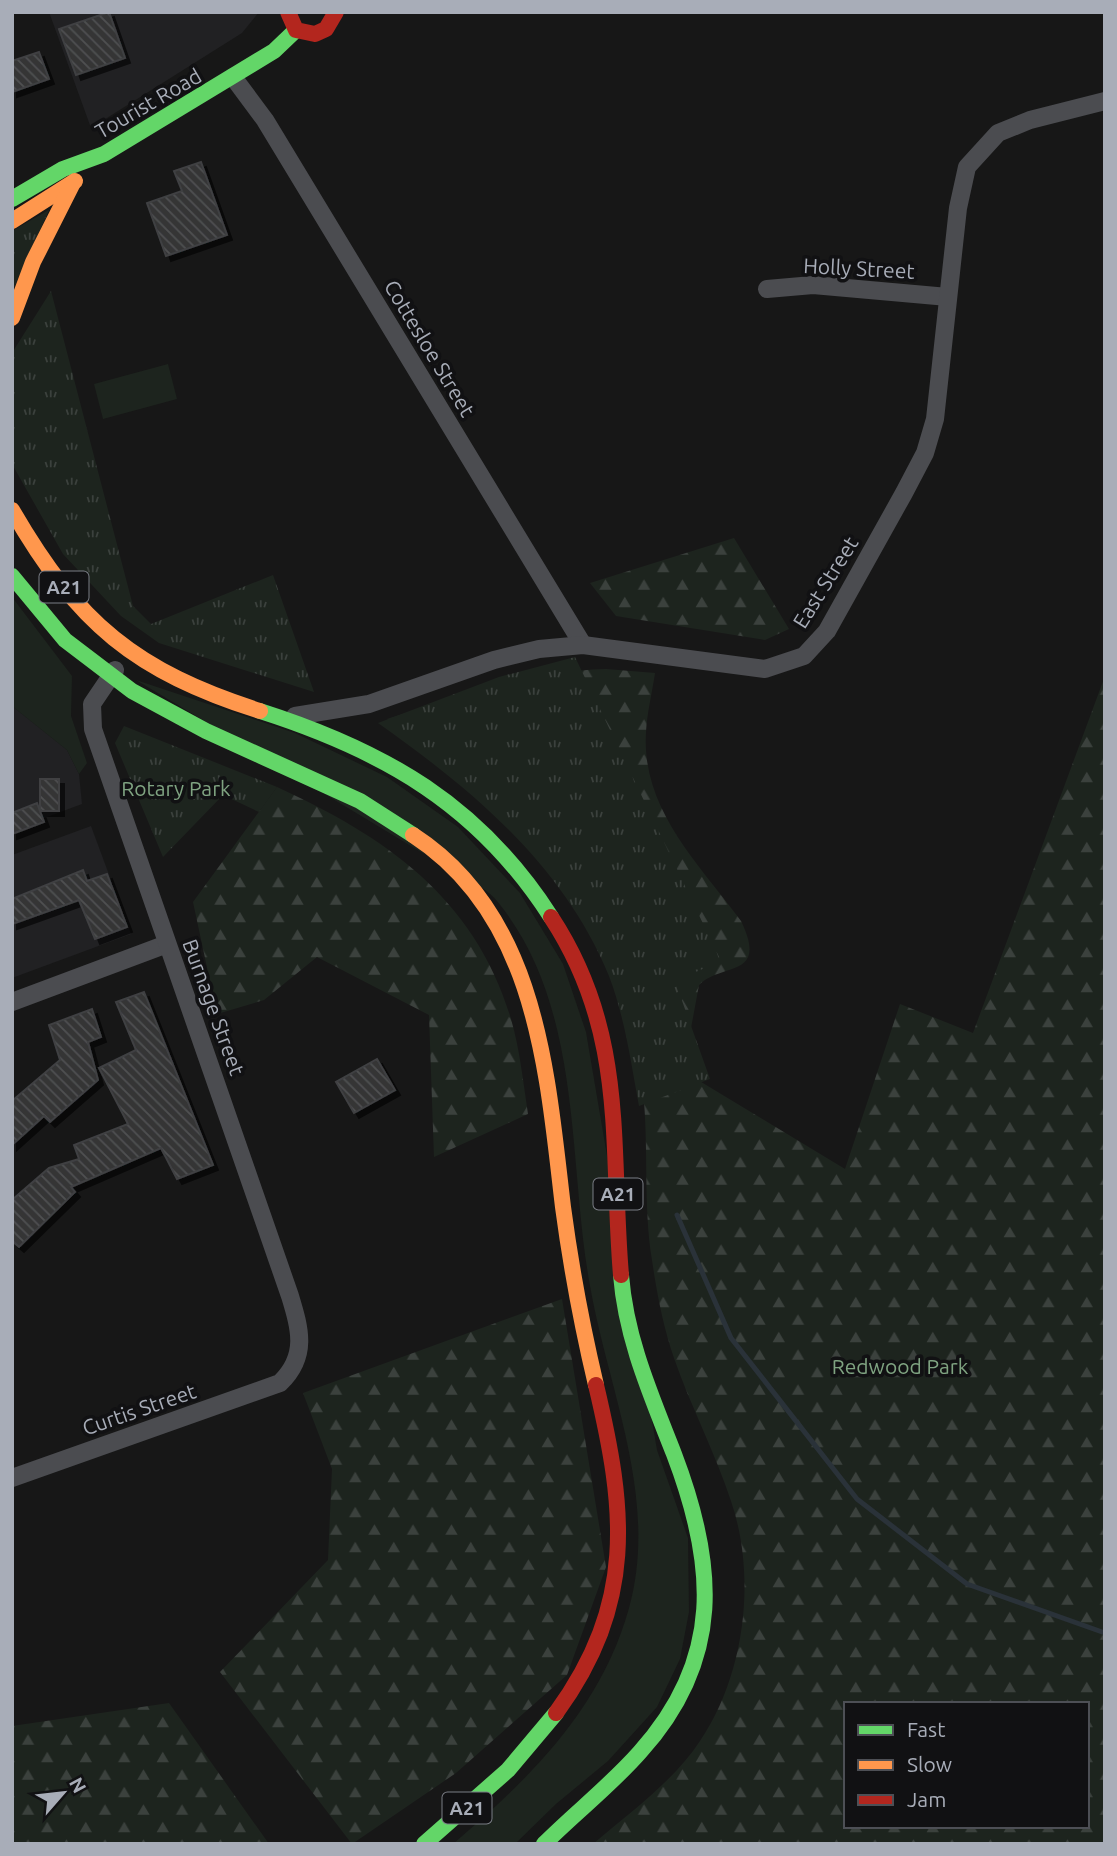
<svg xmlns="http://www.w3.org/2000/svg" width="1117" height="1856" font-family="Ubuntu,sans-serif">
	<style>
		.built { fill: #212123 }
		.grass { fill: #1d241e }
		.forest { fill: url(#forest-firs); fill-rule: evenodd }
		.park { fill: url(#park-tufts) }
		.lines { fill: none; stroke-linecap: round; stroke-linejoin: round }
		.stream { stroke: #2a3239; stroke-width: 5 }
		.building { fill: url(#building-back-hatch); stroke: #3f4043; stroke-width: 2; filter: url(#shadow) }
		.street { stroke: #4b4c50; stroke-width: 18 }
		.fast { stroke: #63d668; stroke-width: 16 }
		.slow { stroke: #ff974d; stroke-width: 16 }
		.jam { stroke: #b3261e; stroke-width: 16 }
		.labels { text-anchor: middle; dominant-baseline: central; stroke-width: 7; stroke-linejoin: round; paint-order: stroke }
		.shield { fill: #111113; stroke: #7b7e86; stroke-width: 2 }
		.shield-label { font-size: 19px; font-weight: bold; fill: #a8adb8 }
		.street-label { font-size: 21px; fill: #a8adb8; stroke: #111113 }
		.park-label { font-size: 21px; fill: #7fa381; stroke: #111113 }
	</style>
	<defs>
		<pattern id="forest-firs" width="22" height="20" patternUnits="userSpaceOnUse" patternTransform="scale(1.75)"><rect width="22" height="20" fill="#1d241e"/><path d="M5 1l3.5 6h-7zM16 11l3.5 6h-7z" fill="#3b413d"/></pattern>
		<pattern id="park-tufts" width="24" height="20" patternUnits="userSpaceOnUse" patternTransform="scale(1.75)"><rect width="24" height="20" fill="#1d241e"/><path d="M3 7l-1-3M5 7V3M7 7l1-3M15 17l-1-3M17 17v-4M19 17l1-3" fill="none" stroke="#3b413d"/></pattern>
		<pattern id="building-back-hatch" width="6" height="6" patternUnits="userSpaceOnUse" patternTransform="scale(1.75)"><rect width="6" height="6" fill="#353536"/><path d="M-1 5l2 2M0 0l6 6M5-1l2 2" fill="none" stroke="#4f5051"/></pattern>
		<filter id="shadow"><feDropShadow dx="5" dy="5" stdDeviation="0" flood-color="#0009"/></filter>
	</defs>
	<rect width="100%" height="100%" fill="#171717"/>
	<g class="built">
		<path d="M49,12H259L242,33L91,128Z"/>
		<path d="M12,706L67,750L79,774L82,804L12,830Z"/>
		<path d="M91,826L131,934L12,978V855Z"/>
	</g>
	<g class="grass">
		<path d="M168,364L177,399L103,419L94,384Z"/>
		<path d="M12,597L72,676L71,716L87,763L79,774L67,750L12,706Z"/>
		<path d="M136,680L295,733L387,777L458,827L520,893L563,964L586,1032L657,1450L688,1538L689,1612L680,1659L657,1707L608,1761L556,1804L515,1844H453C530,1778 601,1709 629,1608C659,1499 609,1393 590,1286C567,1159 584,1007 497,901C484,884 432,859 411,846C319,791 228,735 136,680Z"/>
	</g>
	<g class="forest">
		<path d="M734,538L789,629L765,640L616,616L590,583Z"/>
		<path d="M606,669L655,673C652,693 647,713 646,732C641,809 699,864 741,921C769,979 721,962 699,985L683,1071L845,1169L900,1004L973,1033L1105,676V1844H593C629,1813 674,1781 700,1741C745,1675 757,1577 731,1501C715,1452 691,1407 674,1358C663,1326 657,1294 652,1260C643,1204 649,1147 643,1091C642,1079 641,1060 636,1049C634,1045 629,1041 626,1037L627,1007L567,880L403,728L387,719C461,696 528,671 606,669ZM846,1704H1087V1826H846Z"/>
		<path d="M277,787C386,837 475,898 511,1019C520,1050 523,1082 528,1114L434,1157L429,1015L317,957L264,1000L217,1014L193,902Z"/>
		<path d="M562,1299L606,1567L567,1675L456,1773L352,1844L220,1672L328,1560L332,1469L303,1393Z"/>
		<path d="M169,1703L269,1844H12V1726Z"/>
	</g>
	<g class="park">
		<path d="M49,210L12,292V231Z"/>
		<path d="M51,291L133,606L151,624L273,575L314,692L159,643L121,616L63,554L12,464V353Z"/>
		<path d="M575,657L721,961L675,981L710,1079L639,1106C631,1063 625,1018 609,976C564,866 473,790 378,723L499,677Z"/>
		<path d="M124,726L277,787L259,812L223,795L163,857L115,743Z"/>
	</g>
	<g class="lines">
		<path class="stream" d="M677,1215L731,1338L857,1499L967,1584L1105,1633"/>
	</g>
	<g class="building">
		<path d="M109,12L125,58L76,75L59,29Z"/>
		<path d="M39,52L49,79L12,92V61Z"/>
		<path d="M201,162L227,235L166,256L147,203L182,191L174,171Z"/>
		<rect x="40" y="779" width="19" height="32"/>
		<path d="M37,803L44,822L12,834V813Z"/>
		<path d="M83,870L87,881L107,874L127,927L95,939L79,900L12,924V899Z"/>
		<path d="M144,992L213,1165L177,1179L161,1148L71,1187L75,1192L19,1247L12,1241V1200L49,1168L79,1159L74,1145L128,1124L99,1068L136,1050L116,1002Z"/>
		<path d="M92,1009L101,1037L88,1042L98,1080L50,1122L44,1116L12,1145V1101L60,1060L49,1025Z"/>
		<path d="M377,1059L395,1090L354,1113L336,1082Z"/>
	</g>
	<g class="lines">
		<g class="street">
			<path d="M233,77L265,120L583,645"/>
			<path d="M767,289L813,285L948,297"/>
			<path d="M295,716L369,704L494,660L539,649L583,645L765,669L804,656L827,631L904,493L925,453L935,419L958,208L967,167L998,133L1030,120L1105,101"/>
			<path d="M12,1002L167,944"/>
			<path d="M12,1478L280,1383C308,1356 300,1329 290,1296L93,729L92,704L115,670"/>
		</g>
		<g class="fast">
			<path d="M12,199L63,169L104,154L274,51L296,30"/>
			<path d="M12,576L65,640L132,691L206,731L360,801L413,835"/>
			<path d="M260,711C385,751 479,805 551,917"/>
			<path d="M424,1844L508,1770L556,1713"/>
			<path d="M544,1844C575,1813 611,1785 640,1752C724,1659 716,1564 674,1454C651,1395 626,1339 621,1275"/>
		</g>
		<g class="slow">
			<path d="M12,221L75,181"/>
			<path d="M12,318L33,262L73,183"/>
			<path d="M12,510C78,624 135,671 260,711"/>
			<path d="M413,835C538,916 547,1073 563,1207C571,1267 582,1326 596,1385"/>
		</g>
		<g class="jam">
			<path d="M288,12L296,30L315,34L326,29L336,12"/>
			<path d="M551,917C628,1034 610,1146 621,1275"/>
			<path d="M556,1713C636,1603 626,1511 596,1385"/>
		</g>
	</g>
	<g class="labels">
		<g class="shield">
			<rect x="39.5" y="571.5" width="49" height="31" rx="5"/>
			<rect x="593.5" y="1178.5" width="49" height="31" rx="5"/>
			<rect x="442.5" y="1792.5" width="49" height="31" rx="5"/>
		</g>
		<g class="shield-label">
			<text x="64" y="587">A21</text>
			<text x="618" y="1194">A21</text>
			<text x="467" y="1808">A21</text>
		</g>
		<g class="street-label">
			<text transform="translate(148 103) rotate(-30)">Tourist Road</text>
			<text transform="translate(859 268) rotate(3)">Holly Street</text>
			<text transform="translate(430 348) rotate(59)">Cottesloe Street</text>
			<text transform="translate(825 582) rotate(-58)">East Street</text>
			<text transform="translate(214 1007) rotate(70)">Burnage Street</text>
			<text transform="translate(139 1409) rotate(-19)">Curtis Street</text>
		</g>
		<g class="park-label">
			<text x="176" y="788">Rotary Park</text>
			<text x="900" y="1366">Redwood Park</text>
		</g>
	</g>
	<rect width="1117" height="1856" fill="none" stroke="#a8adb8" stroke-width="28"/>
	<rect x="844" y="1702" width="245" height="126" fill="#111113" stroke="#4d4f55" stroke-width="2"/>
	<rect x="858" y="1725" width="35" height="10" fill="#63d668" stroke="#4d4f55" stroke-width="2"/>
	<text x="907" y="1737" font-size="21" fill="#a8adb8">Fast</text>
	<rect x="858" y="1760" width="35" height="10" fill="#ff974d" stroke="#4d4f55" stroke-width="2"/>
	<text x="907" y="1772" font-size="21" fill="#a8adb8">Slow</text>
	<rect x="858" y="1795" width="35" height="10" fill="#b3261e" stroke="#4d4f55" stroke-width="2"/>
	<text x="907" y="1807" font-size="21" fill="#a8adb8">Jam</text>
	<g transform="translate(63 1793) rotate(62)" stroke="#111113" stroke-width="5" paint-order="stroke">
	<path d="M0-5L12 26L0 18L-12 26Z" fill="#a8adb8"/>
	<text y="-10" font-size="19" font-weight="bold" text-anchor="middle" fill="#a8adb8">N</text>
	</g>
</svg>
